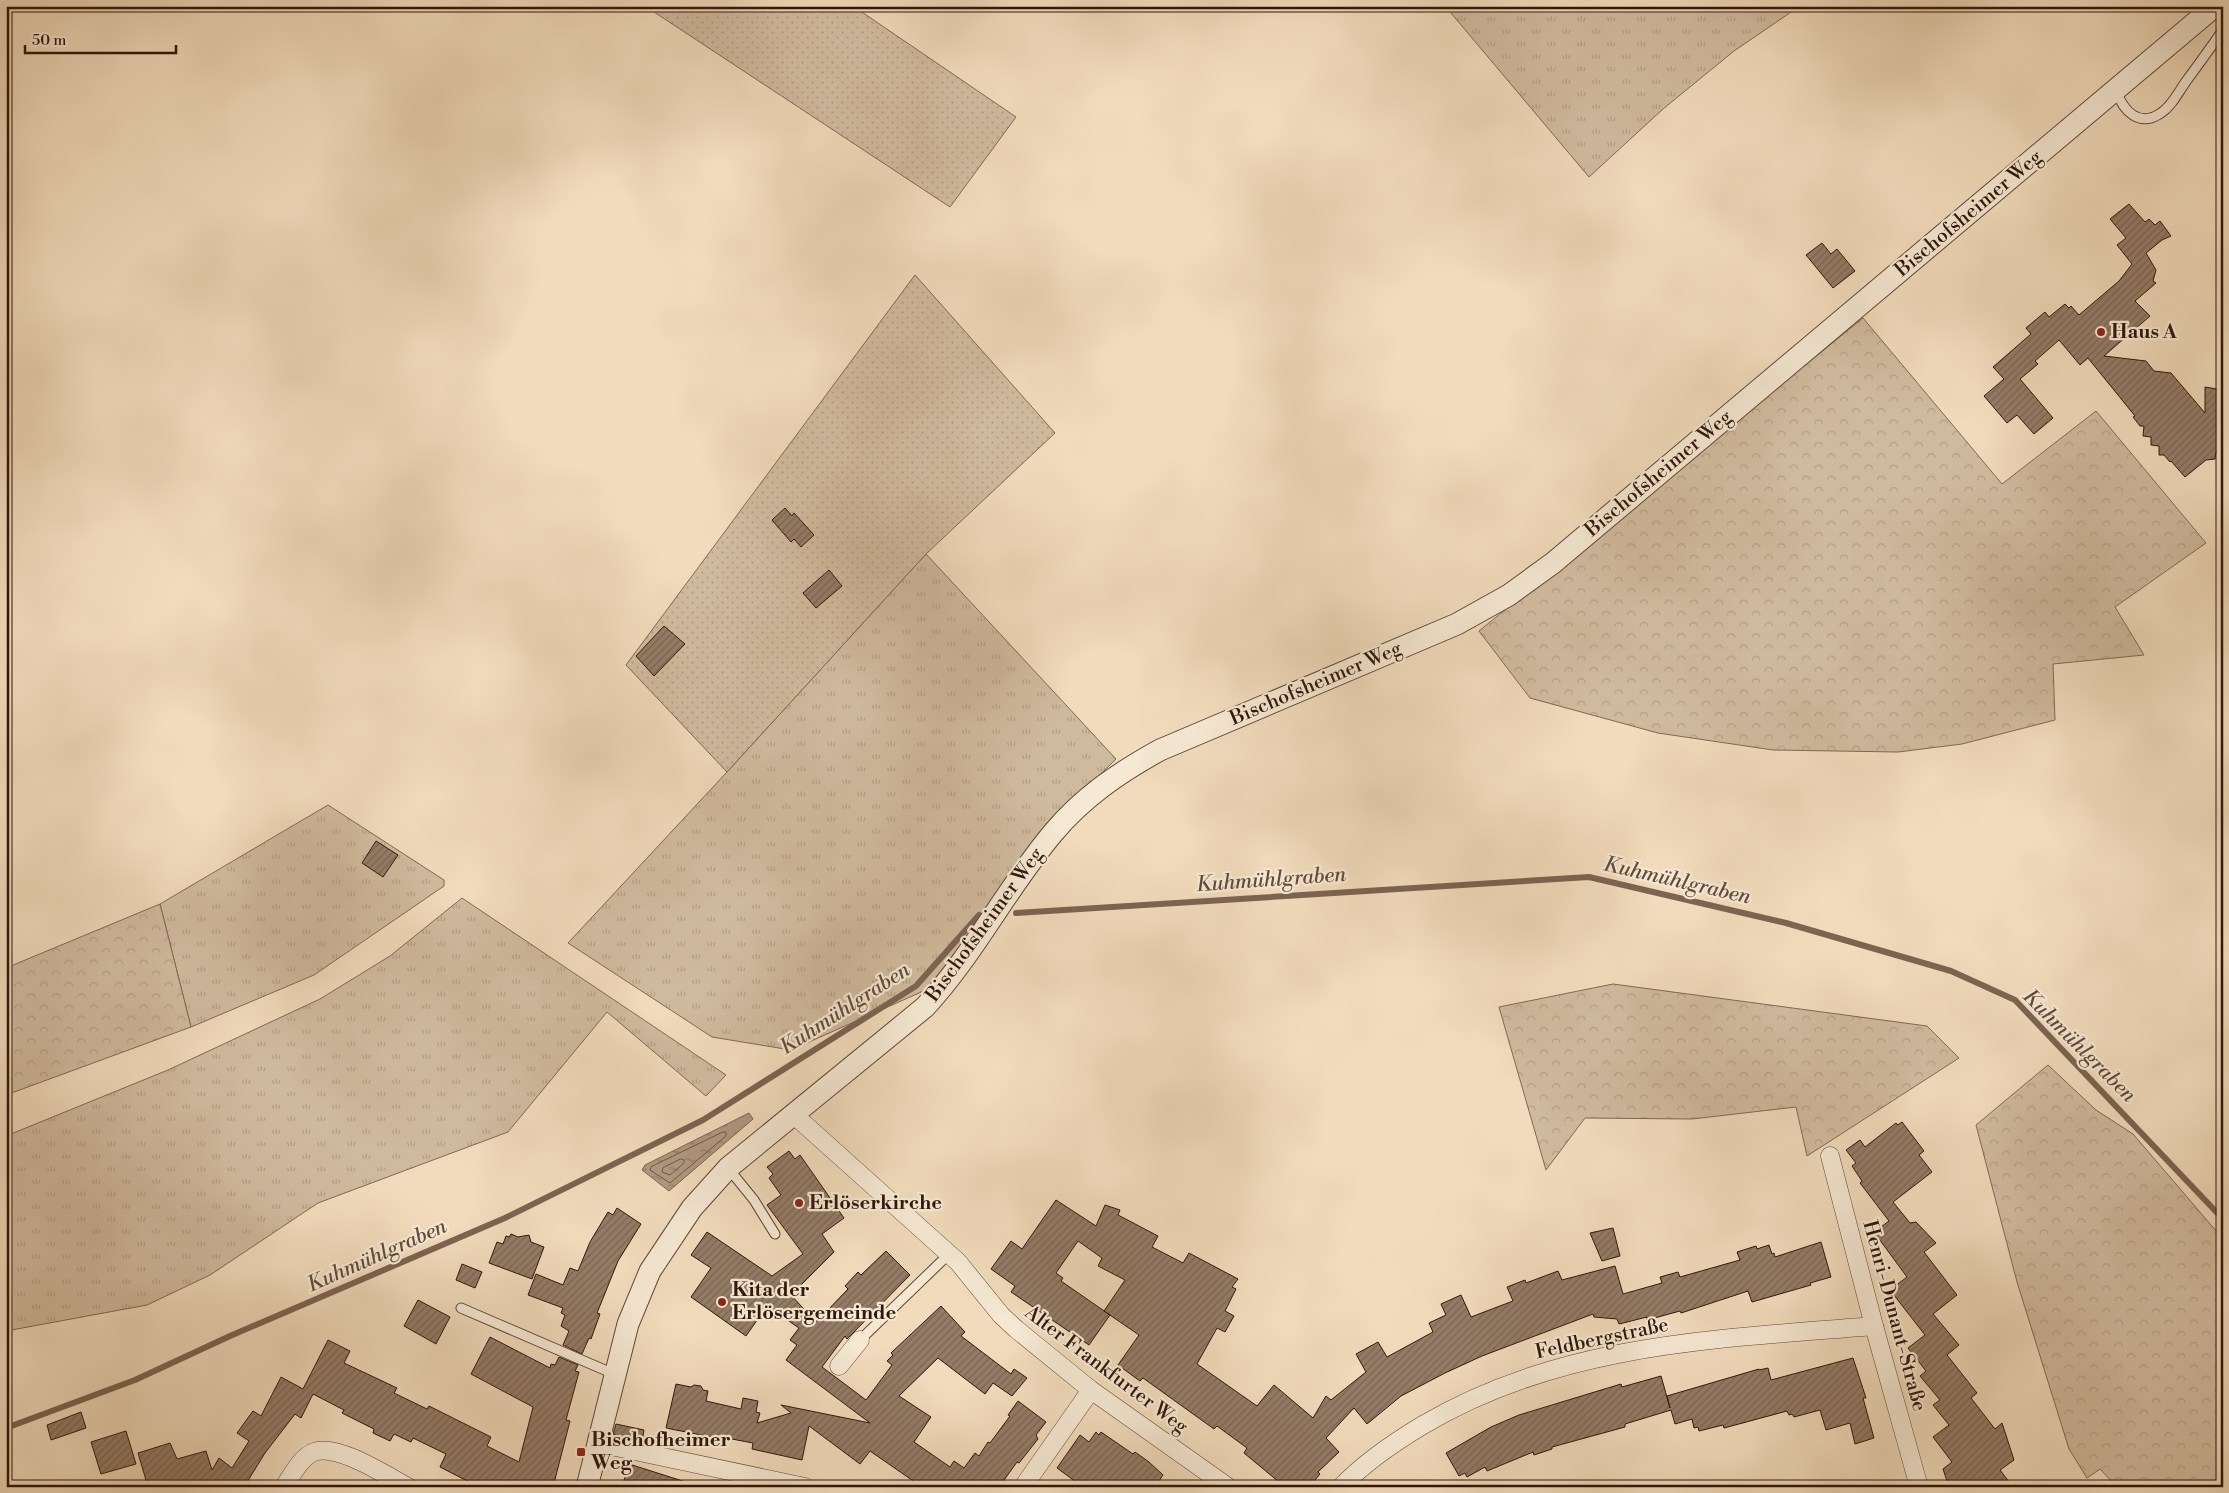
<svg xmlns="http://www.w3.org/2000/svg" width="2229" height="1493" font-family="'Libre Bodoni',serif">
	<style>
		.grass { fill: url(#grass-tufts); stroke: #806854 }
		.forest { fill: url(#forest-crowns); stroke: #806854 }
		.park { fill: url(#park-dots); stroke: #806854 }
		.water { fill: url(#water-ripples); stroke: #7c6451 }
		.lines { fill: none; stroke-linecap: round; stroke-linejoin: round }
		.shore { stroke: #705746; stroke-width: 1 }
		.stream { stroke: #7c6451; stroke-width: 6 }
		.building { fill: url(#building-hatch); stroke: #30160b }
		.service-casing { stroke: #604737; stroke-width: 11 }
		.minor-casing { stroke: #604737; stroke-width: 19 }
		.tertiary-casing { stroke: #604737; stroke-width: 23 }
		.service { stroke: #f6e8d3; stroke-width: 9 }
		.minor { stroke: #f6e8d3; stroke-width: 18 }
		.tertiary { stroke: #f6e8d3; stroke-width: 21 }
		.poi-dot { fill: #8f2418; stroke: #f6e8d3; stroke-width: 2 }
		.labels { text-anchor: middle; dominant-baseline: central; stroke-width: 4.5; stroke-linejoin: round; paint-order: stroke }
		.street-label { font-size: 20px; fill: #30160b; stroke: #f6e8d3 }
		.poi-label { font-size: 20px; font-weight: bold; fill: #30160b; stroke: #f6e8d3; text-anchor: start }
		.water-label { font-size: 21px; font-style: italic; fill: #634a3a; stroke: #f6e8d3 }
	</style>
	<defs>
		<pattern id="grass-tufts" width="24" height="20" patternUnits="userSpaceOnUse" patternTransform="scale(1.25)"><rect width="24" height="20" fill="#d0ba9e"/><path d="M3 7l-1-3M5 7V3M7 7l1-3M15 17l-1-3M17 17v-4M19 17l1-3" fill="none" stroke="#b39f87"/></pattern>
		<pattern id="forest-crowns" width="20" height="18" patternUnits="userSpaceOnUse" patternTransform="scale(1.25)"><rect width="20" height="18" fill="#d0ba9e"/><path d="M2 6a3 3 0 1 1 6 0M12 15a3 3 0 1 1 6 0" fill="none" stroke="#b39f87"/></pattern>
		<pattern id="park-dots" width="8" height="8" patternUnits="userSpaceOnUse" patternTransform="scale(1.25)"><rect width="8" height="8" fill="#d0ba9e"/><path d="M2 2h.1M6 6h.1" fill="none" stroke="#b39f87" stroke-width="1.8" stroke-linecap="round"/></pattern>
		<pattern id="water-ripples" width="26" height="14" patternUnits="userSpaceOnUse" patternTransform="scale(1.25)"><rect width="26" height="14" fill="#af9880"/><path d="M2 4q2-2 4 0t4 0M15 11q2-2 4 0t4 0" fill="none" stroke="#8f7b67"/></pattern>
		<pattern id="building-hatch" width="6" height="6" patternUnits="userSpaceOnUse" patternTransform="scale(1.25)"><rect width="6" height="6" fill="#947c67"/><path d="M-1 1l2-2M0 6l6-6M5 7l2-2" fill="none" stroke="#796553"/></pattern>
	</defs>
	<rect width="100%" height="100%" fill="#f1dbbc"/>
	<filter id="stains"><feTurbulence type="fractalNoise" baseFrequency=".004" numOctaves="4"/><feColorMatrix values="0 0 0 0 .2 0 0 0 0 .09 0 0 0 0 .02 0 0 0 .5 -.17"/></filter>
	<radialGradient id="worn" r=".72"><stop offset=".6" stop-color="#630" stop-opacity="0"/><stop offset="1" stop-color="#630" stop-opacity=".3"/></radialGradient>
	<g class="grass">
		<path d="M1457,6H1800L1734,51L1663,109L1589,177L1451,13Z"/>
		<path d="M926,554L1116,759L1066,808L937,985L791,1050L712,1037L568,943L727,772Z"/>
		<path d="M328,805L444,880V886L314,975L191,1027L160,904Z"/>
		<path d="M462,898L726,1075L706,1096L607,1012L508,1132L318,1203L210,1275L147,1305L6,1331V1136L168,1070L320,999L390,956Z"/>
	</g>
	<g class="forest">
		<path d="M1863,318L2002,484L2096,411L2206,543L2115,607L2144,655L2053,664L2055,720L1962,744L1898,752L1773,750L1658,733L1530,698L1479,631Z"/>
		<path d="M160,904L191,1027L6,1095V968Z"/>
		<path d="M1613,984L1927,1026L1959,1058L1807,1156L1796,1107L1692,1119L1585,1118L1546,1170L1499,1007Z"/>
		<path d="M2048,1065L2096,1110L2133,1134L2223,1239V1487H2117L2100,1469L2087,1478L2069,1449L2017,1282L1976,1125Z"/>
	</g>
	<g class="park">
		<path d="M645,6H853L1016,117L950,207Z"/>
		<path d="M915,275L1055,433L926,554L727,772L626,665Z"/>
	</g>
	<path class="water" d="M749,1113L753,1119L669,1191L642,1170L645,1165Z"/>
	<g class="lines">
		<g class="shore">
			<path d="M723,1132H726V1136L670,1183L650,1170L651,1167Z"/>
			<path d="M681,1159L684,1160V1163L670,1175L662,1172L663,1168Z"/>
		</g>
		<g class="stream">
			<path d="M1016,913L1589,877L1786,923L1951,971L2015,1000L2223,1219"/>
			<path d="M6,1428L135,1380L230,1336L505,1218L703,1120L916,986L979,915"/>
		</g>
	</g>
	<g class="building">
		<path d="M2129,204L2145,222L2149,219L2155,225L2160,221L2171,236L2162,240L2146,253L2156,270L2153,281L2156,283L2135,301L2150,316L2104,356L2146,361L2154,371L2171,373L2205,413V387L2223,390V451L2216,452L2215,459L2206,460L2185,477L2171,461L2170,462L2164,455H2159V446L2151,445V437L2143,436L2144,426H2140L2133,417L2135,416L2088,358L2080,365L2059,340L2035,361L2038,364L2020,379L2053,418L2034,434L2017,415L2007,423L1984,396L2004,379L1993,367L2031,334L2026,328L2045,312L2049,317L2065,304L2069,308L2071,306L2079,315L2119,281L2132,264L2117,245L2126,238L2110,219Z"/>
		<path d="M1822,243L1831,254L1837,249L1855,271L1833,288L1806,255Z"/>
		<path d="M785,508L792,516L794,513L814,535L801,547L794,539L791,542L772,520Z"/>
		<path d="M829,570L842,586L816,608L803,593Z"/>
		<path d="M664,626L685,644L654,676L636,656Z"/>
		<path d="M376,841L398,855L383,877L362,863Z"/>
		<path d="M1902,1122L1924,1151L1919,1155L1932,1172L1893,1202L1910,1223L1916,1222L1936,1243L1924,1252L1957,1295L1933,1314L1959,1345L1947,1355L1977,1393L1971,1398L1995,1429L2002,1423L2014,1460L2000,1470L2013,1487H1949L1943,1469L1952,1462L1933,1437L1949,1425L1933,1405L1940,1400L1920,1376L1926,1371L1908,1348L1925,1335L1890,1290L1907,1277L1874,1232L1889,1221L1860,1183L1862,1181L1852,1166L1856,1163L1846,1150L1860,1140L1865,1147L1896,1123L1898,1125Z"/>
		<path d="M789,1151L795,1159L800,1155L844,1218L822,1234L834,1252L791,1295L812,1318L820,1311L824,1314L848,1289L845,1286L858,1272L861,1275L886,1251L910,1275L847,1339L845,1336L822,1367L866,1400L892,1365L887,1361L893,1355L891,1353L941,1306L965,1332L961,1336L1011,1374L1014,1369L1027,1378L1012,1396L993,1383L985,1394L938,1358L899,1396L931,1417L914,1442L950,1467L954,1461L964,1468L975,1453L979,1456L988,1442L990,1443L1010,1416L1008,1415L1018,1401L1046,1422L1036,1435L1038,1439L1019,1463L1017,1462L999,1487H922L870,1451L860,1464L809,1426L802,1460L752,1449L753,1443L716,1436V1438L666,1428L676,1384L691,1387L694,1385L701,1386L703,1390L708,1391L706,1401L741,1409L743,1398L758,1401L756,1412L760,1413L757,1423L791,1413L781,1405L870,1423L786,1360L797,1345L790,1340L799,1328L767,1306L746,1336L691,1297L711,1268L691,1255L707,1232L772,1276L803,1254L767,1205L781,1195L769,1178L773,1174L767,1167Z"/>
		<path d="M1056,1200L1096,1226L1105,1205L1120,1210L1118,1215L1158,1236L1152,1247L1183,1263L1189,1253L1238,1279L1232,1287L1236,1289L1225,1311L1234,1316L1225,1332L1217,1328L1197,1364L1257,1406L1274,1385L1313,1418L1326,1396L1331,1400L1366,1372L1356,1354L1378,1342L1387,1357L1433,1332L1429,1323L1446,1315L1441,1304L1461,1295L1471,1317L1513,1301L1507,1287L1525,1280L1526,1283L1558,1271L1562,1280L1615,1266L1623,1294L1662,1283L1660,1277L1678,1272L1680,1277L1740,1260L1737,1252L1756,1246L1757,1249L1769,1245L1772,1254L1774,1253L1775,1257L1821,1242L1831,1277L1810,1283L1811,1285L1752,1302L1748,1291L1681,1313L1680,1311L1647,1320V1317L1619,1324L1617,1319L1594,1317L1593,1314L1482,1356L1445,1373L1401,1396L1367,1424L1354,1408L1326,1438L1339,1452L1318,1472L1320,1474L1309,1487H1285L1244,1453L1247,1448L1217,1426L1214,1429L1143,1378L1140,1381L1118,1365L1139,1335L1104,1311L1125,1280L1098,1266L1102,1258L1078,1241L1056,1273L1063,1278L1061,1281L1110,1315L1089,1345L1011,1292L1015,1286L991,1269L1011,1241L1022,1249Z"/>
		<path d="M617,1208L641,1224L618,1261L597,1313L600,1314L591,1339L589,1338L582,1354L563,1345L569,1331L561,1326L565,1315L561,1313L563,1308L528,1295L536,1274L563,1285L570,1268L578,1271L590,1242L608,1212L613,1215Z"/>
		<path d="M1613,1228L1620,1256L1602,1261L1590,1233Z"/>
		<path d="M511,1234L518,1237L529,1235L531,1242L544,1247L532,1279L489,1263L497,1242L503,1244L506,1236L509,1237Z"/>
		<path d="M462,1264L482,1272L475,1288L456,1280Z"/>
		<path d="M418,1300L450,1317L436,1344L404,1326Z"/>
		<path d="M490,1337L550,1368L551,1364L555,1365L559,1357L578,1365L575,1371L579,1372L566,1420L570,1421L553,1487H479L440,1467L446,1454L413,1438L411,1442L394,1434L390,1441L373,1433L374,1429L342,1413L344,1410L313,1394L301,1418L295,1414L265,1453L244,1487H148L138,1453L170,1443L177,1459L206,1451L212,1470L219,1458L232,1468L249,1441L237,1433L253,1411L261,1416L281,1377L303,1389L328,1340L350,1351L344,1363L397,1388L394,1393L427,1409L429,1406L491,1437L487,1446L519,1462L533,1407L471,1374Z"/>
		<path d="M1853,1358L1866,1398H1863L1874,1438L1855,1444L1850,1423L1826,1430L1820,1410L1794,1417L1792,1414L1789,1415L1787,1411L1724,1428L1723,1425L1699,1431L1698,1427L1694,1428L1692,1419L1675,1424L1671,1410L1625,1424V1427L1552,1447V1449L1534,1455L1533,1452L1487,1471L1485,1467L1467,1477L1465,1473L1459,1476L1446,1453L1491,1427L1519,1415L1621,1384L1622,1387L1661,1376L1670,1408L1667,1396L1759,1369V1370L1768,1368L1771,1380Z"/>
		<path d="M81,1412L86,1428L51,1440L47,1425Z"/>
		<path d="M616,1424L644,1430L642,1442L613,1434Z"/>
		<path d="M126,1431L136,1464L101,1474L91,1442Z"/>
		<path d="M1096,1432L1099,1435L1101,1432L1133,1454L1135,1452L1149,1462L1163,1475L1155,1487H1083L1057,1468L1080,1435L1089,1442Z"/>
		<path d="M629,1464L689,1483L688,1487H622Z"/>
	</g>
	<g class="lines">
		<g class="service-casing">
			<g id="service">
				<path d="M2116,90C2123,111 2139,128 2161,113C2172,106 2179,91 2187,80C2199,64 2211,47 2223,30"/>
				<path d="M728,1168L754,1200L775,1234"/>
				<path d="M461,1308L614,1374"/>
				<path d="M860,1340L949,1254"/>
			</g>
		</g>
		<g class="minor-casing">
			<g id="minor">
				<path d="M793,1114L958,1262L1001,1315L1016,1329L1091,1390L1228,1487"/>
				<path d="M1830,1156L1874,1326L1919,1487"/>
				<path d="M839,1366L860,1340"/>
				<path d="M597,1443L805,1487"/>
				<path d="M284,1487C292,1475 301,1457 314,1452C337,1443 387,1476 408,1487"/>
				<path d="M1023,1487L1091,1390"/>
				<path d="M1341,1487C1365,1462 1393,1443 1423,1425C1561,1343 1718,1339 1874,1326"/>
			</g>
		</g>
		<g class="tertiary-casing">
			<path id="tertiary" d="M587,1487L628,1324L650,1271L692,1208L728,1168L925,1007C974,954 1006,889 1053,833C1083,797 1120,772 1160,750L1457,624L1509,595L1553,563L2215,6"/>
		</g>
		<use href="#service" class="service"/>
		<use href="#minor" class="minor"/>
		<use href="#tertiary" class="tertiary"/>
	</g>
	<g class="poi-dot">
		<circle cx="2101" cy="332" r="5"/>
		<circle cx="799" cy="1203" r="5"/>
		<circle cx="722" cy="1302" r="5"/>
		<rect x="576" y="1447" width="10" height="10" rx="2.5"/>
	</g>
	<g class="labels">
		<g class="street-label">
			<text transform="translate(1969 214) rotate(-40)">Bischofsheimer Weg</text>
			<text transform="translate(1659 474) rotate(-40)">Bischofsheimer Weg</text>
			<text transform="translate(1316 684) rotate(-23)">Bischofsheimer Weg</text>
			<text transform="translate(985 925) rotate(-54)">Bischofsheimer Weg</text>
			<text transform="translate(1894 1316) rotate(75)">Henri-Dunant-Straße</text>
			<text transform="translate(1602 1339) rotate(-12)">Feldbergstraße</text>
			<text transform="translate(1106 1370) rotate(37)">Alter Frankfurter Weg</text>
		</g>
		<g class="poi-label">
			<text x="2111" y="332">Haus A</text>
			<text x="809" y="1203">Erlöserkirche</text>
			<text x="732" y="1290">Kita der<tspan x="732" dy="23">Erlösergemeinde</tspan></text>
			<text x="591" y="1440">Bischofheimer<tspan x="591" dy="23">Weg</tspan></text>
		</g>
		<g class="water-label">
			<text transform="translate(1271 880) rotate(-4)">Kuhmühlgraben</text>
			<text transform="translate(1677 881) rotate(13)">Kuhmühlgraben</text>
			<text transform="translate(845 1009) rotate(-33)">Kuhmühlgraben</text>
			<text transform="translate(2079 1046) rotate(45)">Kuhmühlgraben</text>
			<text transform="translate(377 1256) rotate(-24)">Kuhmühlgraben</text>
		</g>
	</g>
	<rect width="2229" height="1493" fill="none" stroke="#f1dbbc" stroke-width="25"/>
	<rect x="8" y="8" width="2214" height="1478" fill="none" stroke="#30160b" stroke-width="2.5"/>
	<rect x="12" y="12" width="2204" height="1468" fill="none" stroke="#30160b"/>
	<path d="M25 45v8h151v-8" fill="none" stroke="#30160b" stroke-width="2.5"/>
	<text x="32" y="45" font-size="15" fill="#30160b" stroke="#f6e8d3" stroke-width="4" paint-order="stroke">50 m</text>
	<rect width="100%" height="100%" filter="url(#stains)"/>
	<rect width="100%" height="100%" fill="url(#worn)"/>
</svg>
